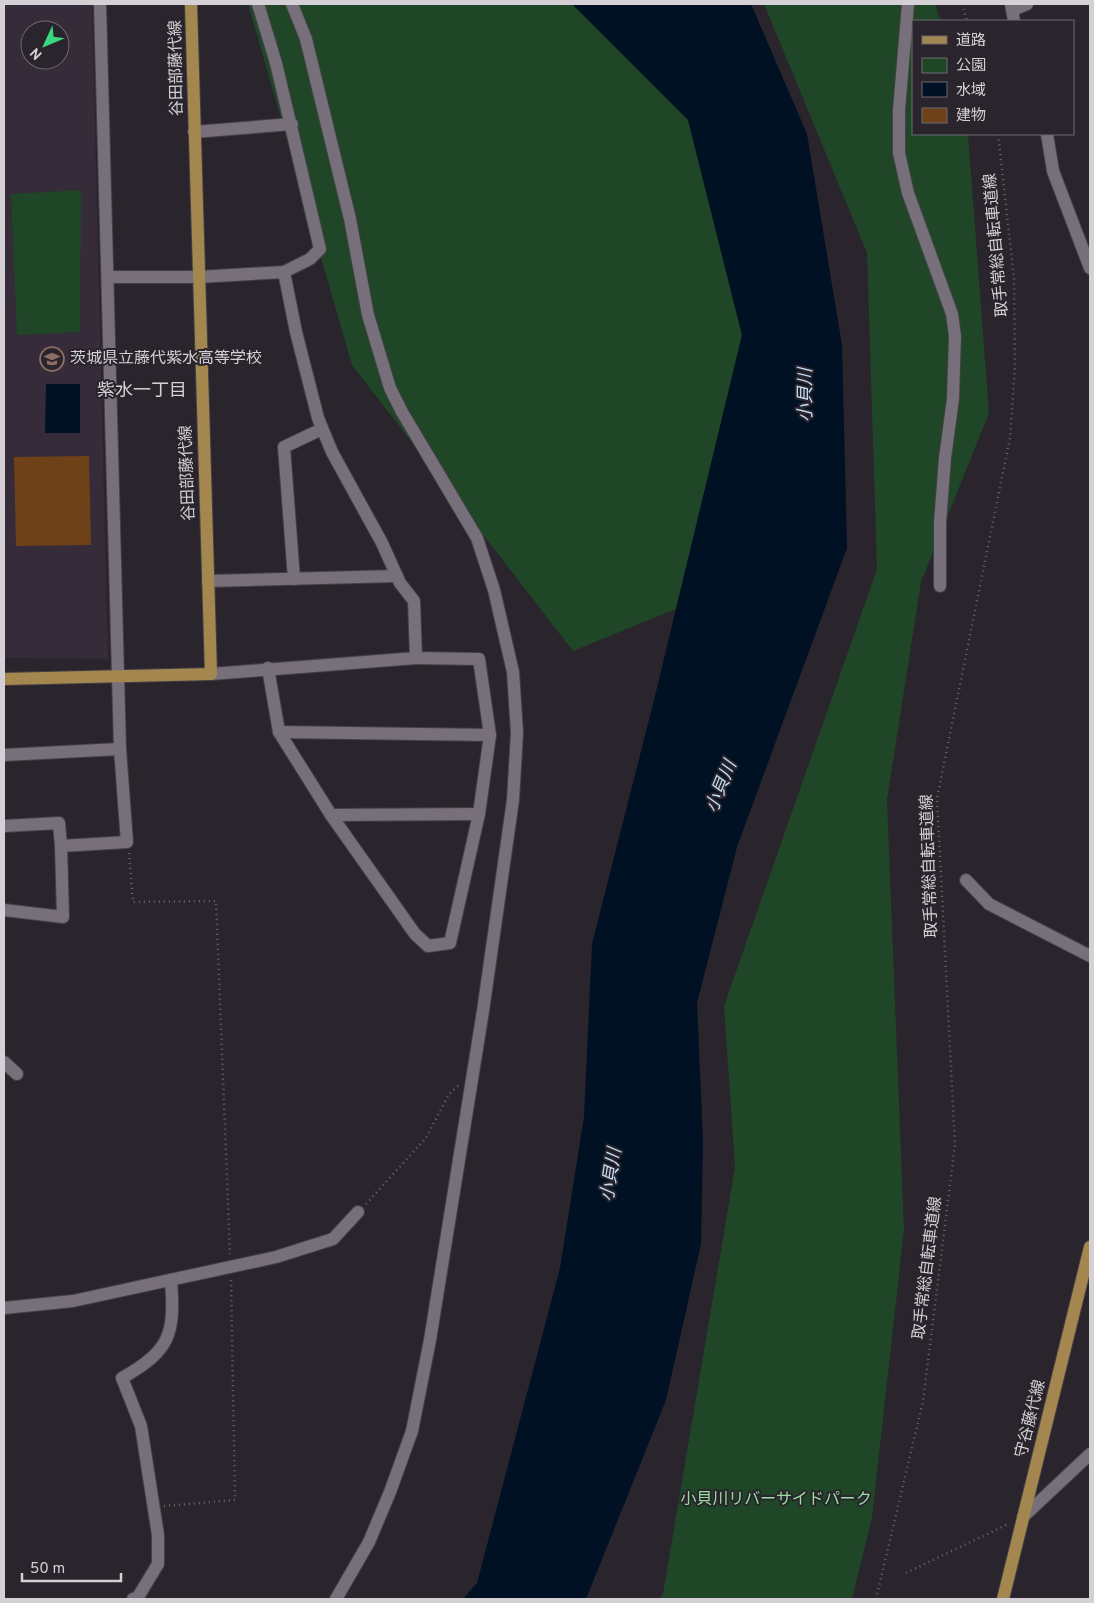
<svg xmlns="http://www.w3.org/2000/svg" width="1094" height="1603" font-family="Overpass,'Noto Sans JP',sans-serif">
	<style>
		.built { fill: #352b39; fill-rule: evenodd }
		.green { fill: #1f4627 }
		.water { fill: #001123 }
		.building { fill: #6e4119 }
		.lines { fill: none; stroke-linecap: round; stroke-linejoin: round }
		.minor-casing { stroke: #454047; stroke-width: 14 }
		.major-casing { stroke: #454047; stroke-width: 14 }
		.path { stroke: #6c676f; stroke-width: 2.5; stroke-dasharray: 1 4; stroke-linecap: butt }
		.minor { stroke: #776f7a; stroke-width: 12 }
		.major { stroke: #a4874e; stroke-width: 12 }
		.labels { text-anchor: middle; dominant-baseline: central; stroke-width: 4; stroke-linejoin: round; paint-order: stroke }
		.street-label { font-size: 16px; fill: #d4d0d6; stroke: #2a242d }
		.poi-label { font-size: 16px; fill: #d4d0d6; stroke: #2a242d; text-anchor: start }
		.park-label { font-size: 16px; fill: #96dea1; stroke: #2a242d }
		.neighbourhood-label { font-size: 18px; fill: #d4d0d6; stroke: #2a242d }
		.water-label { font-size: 18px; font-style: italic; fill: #c2def6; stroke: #2a242d }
	</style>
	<rect width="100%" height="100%" fill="#2a242d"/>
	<path class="built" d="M4,4H92L108,659L4,658ZM30,30H60V60H30Z"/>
	<g class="green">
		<path d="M248,4H572L688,120L742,335L676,609L573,651L352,365Z"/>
		<path d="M764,4H935L941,21H913V134H968L989,413L921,582L887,800L904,1230L872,1518L852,1599H659L663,1594L735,1167L724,1006L877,569L867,253Z"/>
		<path d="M81,190L80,332L17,335L11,194Z"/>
	</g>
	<g class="water">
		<path d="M572,4H751L807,134L842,345L847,548L737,847L697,1003L703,1141L701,1244L666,1400L586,1599H463L477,1583L560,1268L584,1117L592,944L655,696L742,335L688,120Z"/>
		<path d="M46,384H80V433H45Z"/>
	</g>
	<path class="building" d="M89,456L91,545L16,546L14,457Z"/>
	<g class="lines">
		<g class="minor-casing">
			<g id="minor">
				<path d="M292,4L306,39L350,219L368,315L390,388L402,412L477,538L494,590L513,672L517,733L513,800L483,1011L430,1340L412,1431L390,1492L369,1542L336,1599"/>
				<path d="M908,4L899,110V153L908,193L952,314L955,336L953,399L945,458L940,523V586"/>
				<path d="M1011,4L1014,21"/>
				<path d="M1013,10L1027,4"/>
				<path d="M194,132L292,124"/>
				<path d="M1047,134L1053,171L1090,268"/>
				<path d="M109,277H198L284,272L310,259L320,249L276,63L258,4"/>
				<path d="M294,579L284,447L322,429"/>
				<path d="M208,581L397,576"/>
				<path d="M268,668L279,732L331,815L415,934L428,946L450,943L479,814L490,735L479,659L416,658"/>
				<path d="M211,674L416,658L414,601L400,583L382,543L332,452L318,418L296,332L284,272"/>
				<path d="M279,732L490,735"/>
				<path d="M4,755L120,749"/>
				<path d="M331,815L479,814"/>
				<path d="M4,826L59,823L61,846"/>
				<path d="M966,880L989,904L1090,956"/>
				<path d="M4,910L63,917L61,846L127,842L120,749L100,4"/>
				<path d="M4,1062L17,1074"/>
				<path d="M4,1308L73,1301L276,1257L333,1239L358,1212"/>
				<path d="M1023,1517L1090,1454"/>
				<path d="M133,1599L138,1597L158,1564V1535L141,1426L122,1378C171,1350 175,1334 171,1280"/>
			</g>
		</g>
		<g class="major-casing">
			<g id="major">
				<path d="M4,679L211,674L191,4"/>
				<path d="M1003,1599L1090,1247"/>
			</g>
		</g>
		<g class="path">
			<path d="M962,4L967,21"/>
			<path d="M129,853L133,902L216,901L230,1254"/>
			<path d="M366,1204L426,1138L449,1094L459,1085"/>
			<path d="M164,1506L235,1500L231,1279"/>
			<path d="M906,1573L1008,1524"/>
			<path d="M876,1599L923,1401L955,1145L937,798L1010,438L1015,366L1014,278L998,134"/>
		</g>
		<use href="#minor" class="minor"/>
		<use href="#major" class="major"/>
	</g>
	<defs>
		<g id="school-ring" transform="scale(1.25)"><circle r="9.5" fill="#2a242d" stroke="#8d6e63" stroke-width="1.5"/><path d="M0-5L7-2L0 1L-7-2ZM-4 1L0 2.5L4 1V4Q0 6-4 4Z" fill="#8d6e63"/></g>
	</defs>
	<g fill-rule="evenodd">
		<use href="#school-ring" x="52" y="359"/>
	</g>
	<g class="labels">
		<g class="street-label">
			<text transform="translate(177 68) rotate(-91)">谷田部藤代線</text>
			<text transform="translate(997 245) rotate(-95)">取手常総自転車道線</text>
			<text transform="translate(188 473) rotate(-92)">谷田部藤代線</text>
			<text transform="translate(930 866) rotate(-92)">取手常総自転車道線</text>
			<text transform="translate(928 1268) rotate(-83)">取手常総自転車道線</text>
			<text transform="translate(1031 1419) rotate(-76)">守谷藤代線</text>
		</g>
		<g class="poi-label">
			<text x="70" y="359">茨城県立藤代紫水高等学校</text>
		</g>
		<g class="park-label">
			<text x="776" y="1500">小貝川リバーサイドパーク</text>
		</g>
		<g class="neighbourhood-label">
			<text x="142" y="391">紫水一丁目</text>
		</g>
		<g class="water-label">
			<text transform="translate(806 395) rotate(-90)">小貝川</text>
			<text transform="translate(722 787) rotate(-68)">小貝川</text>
			<text transform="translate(612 1175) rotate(-81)">小貝川</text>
		</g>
	</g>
	<rect width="1094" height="1603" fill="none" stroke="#d4d0d6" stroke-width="10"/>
	<rect x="912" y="20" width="162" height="115" fill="#2a242d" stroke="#6e6971"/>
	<rect x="922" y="36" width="25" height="8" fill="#a4874e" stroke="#6e6971"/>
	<text x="956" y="45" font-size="15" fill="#d4d0d6">道路</text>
	<rect x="922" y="58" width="25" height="15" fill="#1f4627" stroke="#6e6971"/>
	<text x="956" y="70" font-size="15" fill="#d4d0d6">公園</text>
	<rect x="922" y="82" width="25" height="15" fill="#001123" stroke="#6e6971"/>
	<text x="956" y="95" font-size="15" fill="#d4d0d6">水域</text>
	<rect x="922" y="108" width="25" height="15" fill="#6e4119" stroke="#6e6971"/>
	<text x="956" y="120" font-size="15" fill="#d4d0d6">建物</text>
	<g transform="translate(45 45) rotate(226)"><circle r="24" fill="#2a242d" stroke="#6e6971"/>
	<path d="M0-4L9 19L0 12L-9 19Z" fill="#3bd77f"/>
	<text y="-8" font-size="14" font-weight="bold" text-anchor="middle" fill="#d4d0d6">N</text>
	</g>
	<path d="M22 1573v8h99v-8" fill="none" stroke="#d4d0d6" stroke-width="2.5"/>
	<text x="30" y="1573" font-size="15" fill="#d4d0d6" stroke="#2a242d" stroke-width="4" paint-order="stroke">50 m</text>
</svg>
